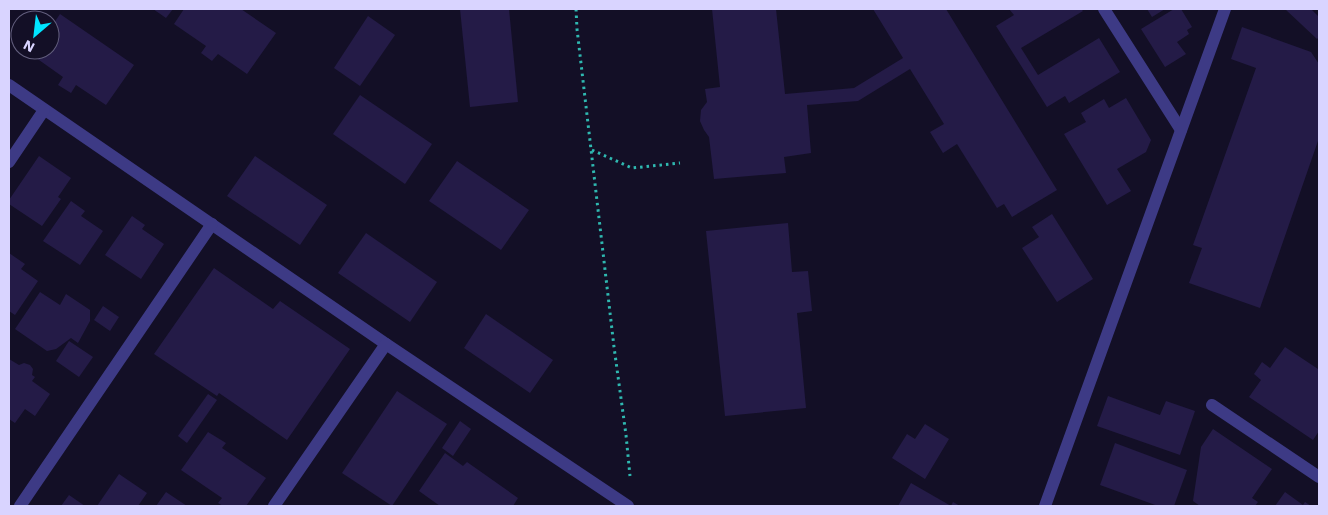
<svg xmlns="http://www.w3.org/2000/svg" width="1328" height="515" font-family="'Work Sans',sans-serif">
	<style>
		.building { fill: #241b47 }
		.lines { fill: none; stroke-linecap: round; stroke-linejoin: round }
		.path { stroke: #2fb8b0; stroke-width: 3; stroke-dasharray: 2.5 4; stroke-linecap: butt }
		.minor { stroke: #3d3a85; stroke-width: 12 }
	</style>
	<rect width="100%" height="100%" fill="#130f26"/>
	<g class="building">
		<path d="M153,9H173L166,18Z"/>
		<path d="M184,9H241L276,33L247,74L218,54L212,61L201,53L206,46L174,24Z"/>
		<path d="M460,9H509L518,102L470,107Z"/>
		<path d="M712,9H776L785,94L854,88L903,58L873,9H946L1057,190L1012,217L1004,204L997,208L957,144L943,153L930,132L944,124L910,69L858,101L807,105L811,153L784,157L786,173L714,179L709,137L704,130L700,121L701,110L707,102L705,89L720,87Z"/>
		<path d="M1009,9H1081L1083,11L1021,48L1038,75L1099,38L1120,72L1069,103L1065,96L1047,107L996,26L1014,15Z"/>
		<path d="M1147,9H1165L1152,17Z"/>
		<path d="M1174,9H1181L1192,27L1187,30L1189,34L1177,42L1186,54L1165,67L1141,29Z"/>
		<path d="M1285,9H1311L1319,17V37L1317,39Z"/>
		<path d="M60,14L134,65L106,105L76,85L71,93L58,85L63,77L32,55L36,50H50V29Z"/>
		<path d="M368,16L395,35L360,86L334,68Z"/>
		<path d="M1242,27L1311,52L1319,64V138L1260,308L1189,283L1202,248L1193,245L1256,68L1231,59Z"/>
		<path d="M360,95L432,144L405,184L333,134Z"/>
		<path d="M1126,98L1151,140L1146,152L1117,169L1131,191L1107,205L1064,134L1086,122L1081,113L1104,99L1109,108Z"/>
		<path d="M39,156L71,178L58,197L61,199L42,226L9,204V200Z"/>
		<path d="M255,156L327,205L300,245L227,196Z"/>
		<path d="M457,161L529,210L501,250L429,201Z"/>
		<path d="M71,201L85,211L81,216L103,231L80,265L43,241Z"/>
		<path d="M1052,214L1093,279L1057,302L1022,248L1039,237L1032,227Z"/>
		<path d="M132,216L145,225L142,229L164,244L141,279L105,255Z"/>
		<path d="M788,223L792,272L808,271L812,311L797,313L806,408L725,416L706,231Z"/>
		<path d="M366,233L437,282L410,322L338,273Z"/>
		<path d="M9,253L25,264L21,269L38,281L15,315L9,311Z"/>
		<path d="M214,268L273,309L280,301L350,349L287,440L219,393L217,396L154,354Z"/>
		<path d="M40,292L60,305L66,294L90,310V321L78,343L71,338L56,349L47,351L15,329Z"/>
		<path d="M103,306L119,317L110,331L94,320Z"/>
		<path d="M486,314L553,360L530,393L464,348Z"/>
		<path d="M69,341L93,357L79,377L56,361Z"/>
		<path d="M1285,347L1318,369L1319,367V431L1313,440L1249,397L1261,380L1254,374L1262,362L1270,368Z"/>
		<path d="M9,359L19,365L24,363L30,365L33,369L32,375L35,377L32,381L50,394L35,416L25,409L15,423L9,419Z"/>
		<path d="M397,391L447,424L392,506L342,473Z"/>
		<path d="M208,394L217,400L187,443L178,436Z"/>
		<path d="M1108,396L1160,415L1166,401L1195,411L1180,455L1097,426Z"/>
		<path d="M460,421L471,429L453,456L442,448Z"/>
		<path d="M925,424L949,439L925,479L892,458L907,434L915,439Z"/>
		<path d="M1213,429L1272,469L1252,498L1258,502L1255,506H1200L1193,501L1201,447Z"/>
		<path d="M208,432L226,443L222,448L266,478L246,506H223L218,503L222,498L181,470Z"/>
		<path d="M1115,443L1187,470L1174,506H1158L1100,485Z"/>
		<path d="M445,453L463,466L467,462L518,498L513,506H440L419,491Z"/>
		<path d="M119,474L147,493L138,506H97Z"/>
		<path d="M911,483L951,506L953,502L960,506H898Z"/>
		<path d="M166,492L187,506H156Z"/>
		<path d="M1285,492L1303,505L1305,502L1311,506H1275Z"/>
		<path d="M69,495L85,506H61Z"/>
	</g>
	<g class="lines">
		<g class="path">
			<path d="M576,9L577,29L614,347L626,435L630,476"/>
			<path d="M592,150L632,168L680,163"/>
		</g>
		<g class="minor">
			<path d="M1104,9L1181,130"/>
			<path d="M9,85L386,344L628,506"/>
			<path d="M9,162L44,110"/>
			<path d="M1212,405L1319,477"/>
			<path d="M20,506L212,224"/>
			<path d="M274,506L386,344"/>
			<path d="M1045,506L1225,9"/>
		</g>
	</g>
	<rect width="1328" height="515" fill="none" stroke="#d9d4ff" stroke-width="20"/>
	<g transform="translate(35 35) rotate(208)"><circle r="24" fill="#130f26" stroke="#625e7d"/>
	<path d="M0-4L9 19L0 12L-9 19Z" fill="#00e5ff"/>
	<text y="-8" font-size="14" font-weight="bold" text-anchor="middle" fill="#d9d4ff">N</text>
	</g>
</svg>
